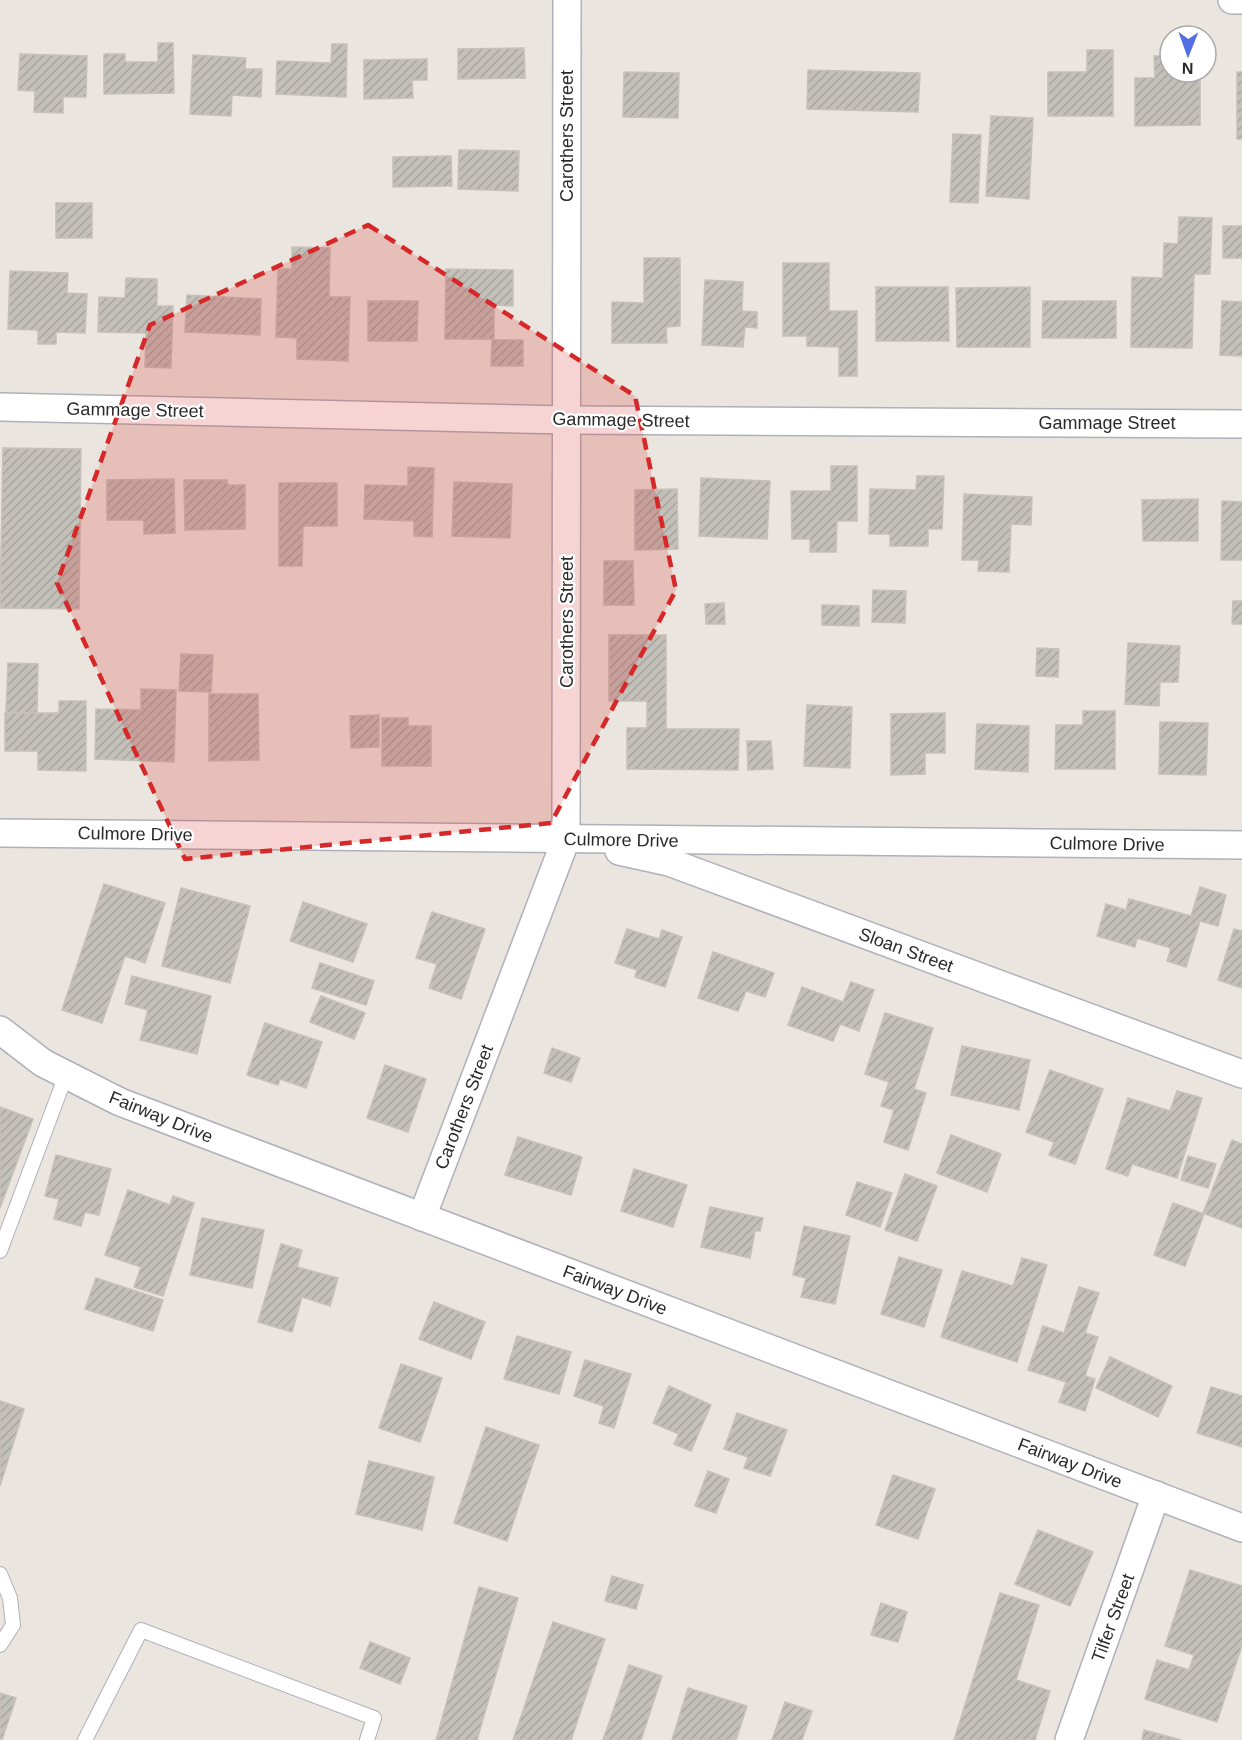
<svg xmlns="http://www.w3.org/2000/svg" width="1242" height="1740" font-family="Arial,sans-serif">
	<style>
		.building { fill: url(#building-hatch); stroke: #c6c0b8; stroke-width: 1.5 }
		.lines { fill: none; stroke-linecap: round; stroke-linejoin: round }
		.lane-casing { stroke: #afb0b9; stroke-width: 16 }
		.street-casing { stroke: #afb0b9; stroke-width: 30 }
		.lane { stroke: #fff; stroke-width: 14 }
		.street { stroke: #fff; stroke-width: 27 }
		.marked { fill: #d62828; fill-opacity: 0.2; stroke: #d62828; stroke-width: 4.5; stroke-dasharray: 12 8; stroke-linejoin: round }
		.labels { text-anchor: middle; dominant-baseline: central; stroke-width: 4.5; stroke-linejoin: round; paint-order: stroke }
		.street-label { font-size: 18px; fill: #2a2a2a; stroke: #fff }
	</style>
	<defs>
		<pattern id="building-hatch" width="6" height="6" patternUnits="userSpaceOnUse" patternTransform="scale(1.5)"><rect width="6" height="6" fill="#c3bfb9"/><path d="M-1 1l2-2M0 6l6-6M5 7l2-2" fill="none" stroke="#a8a49f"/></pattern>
	</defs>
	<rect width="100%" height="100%" fill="#eae5de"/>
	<g class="building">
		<path d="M158,43H173L174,93L104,94V54H125V62H158Z"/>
		<path d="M332,44H347L346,97L276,94L277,61L331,63Z"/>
		<path d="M524,48L525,78L458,79V49Z"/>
		<path d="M1087,50H1113V116H1048V72H1087Z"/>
		<path d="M20,54L87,56L86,97H63V113L34,112L35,91L18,90Z"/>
		<path d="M193,55L246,58L245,69H262L261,97L232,95L231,116L190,114Z"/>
		<path d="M1154,56H1170V72H1175V78L1200,77V125L1135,126V78H1155Z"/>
		<path d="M427,59V80H412L413,98L364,99V60Z"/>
		<path d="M808,70L920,73L918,112L807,109Z"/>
		<path d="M624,72L679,73L678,118L623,117Z"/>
		<rect x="1237" y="72" width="5" height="67"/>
		<path d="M991,116L1033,118L1029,199L986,196Z"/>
		<path d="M953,134L981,135L978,203L950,202Z"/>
		<path d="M459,150L519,151L518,191L458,189Z"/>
		<path d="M451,156L452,186L393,187V157Z"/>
		<rect x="56" y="203" width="36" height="35"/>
		<path d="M1179,217L1212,218L1210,274H1194L1192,348L1131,347L1132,277L1163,278L1164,243L1178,244Z"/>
		<rect x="1223" y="226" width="19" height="32"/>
		<path d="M292,247L330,248L329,297H350L348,361L297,359V338L276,337L278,269H292Z"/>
		<path d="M644,258H680V326L666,327L667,343H612V302L644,303Z"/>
		<path d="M783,263H829V311H857V376H839V347L807,346V336H783Z"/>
		<path d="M446,269L513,270V306L494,305V340H523V366H491L492,339H445Z"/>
		<path d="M10,271L68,273L67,293L87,294L85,333L56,332V344H38V330L8,329Z"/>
		<path d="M126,278L157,279V306H173L171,368L145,367L146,333L98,332L99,297L125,298Z"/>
		<path d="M705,280L743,282L742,311L757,312V328L745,327L743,347L702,345Z"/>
		<path d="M876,287H948L949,341H876Z"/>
		<path d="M1030,287V347H957L956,288Z"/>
		<path d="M187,295L261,299L260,335L185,332Z"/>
		<path d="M368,301H418L417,341H368Z"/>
		<path d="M1043,301H1116V338H1042Z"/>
		<path d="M1222,301L1242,302V356L1220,355Z"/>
		<path d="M3,448L81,449L79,609L0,608Z"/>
		<path d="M831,466H857V521H837L836,552H810V539H792L791,491H831Z"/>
		<path d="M408,467L434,468L432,537L414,536V521L364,519L365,485L408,486Z"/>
		<path d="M917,476H944L942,529H928V546H890V534H869L870,489L916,490Z"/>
		<path d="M701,478L770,481L767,539L699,536Z"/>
		<path d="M174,479L175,533L144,534V520H107V480Z"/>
		<path d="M184,480H227L228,485H245V529L185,530Z"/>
		<path d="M454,482L512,484L510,538L452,536Z"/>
		<path d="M279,483H337V526H303L302,566H279Z"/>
		<path d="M677,489L678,549L635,550V490Z"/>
		<path d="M964,494L1032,497L1031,525L1011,524L1009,572L978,571L979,560H962Z"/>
		<path d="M1198,499V541H1143L1142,500Z"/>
		<path d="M1222,501L1242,502V560H1221Z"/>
		<path d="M604,561H633L634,605H604Z"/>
		<path d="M873,590L906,591L905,623L872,622Z"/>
		<path d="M1233,601H1242V624H1232Z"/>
		<path d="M724,603L725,624H706L705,604Z"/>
		<path d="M822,605L859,606V626L822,625Z"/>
		<path d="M609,635H666V729H739L738,770L627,769V728H647V701H609Z"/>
		<path d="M1128,643L1180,646L1178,682H1160L1159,706L1125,704Z"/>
		<path d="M1037,648L1059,649L1058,677L1036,676Z"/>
		<path d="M181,654L213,655L211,692L179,691Z"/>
		<path d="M8,663L38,664L37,713L6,712Z"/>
		<path d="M141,689L176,690L174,762L95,759L96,709L141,710Z"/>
		<path d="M209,694H258L259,760L209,761Z"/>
		<path d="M59,701H86V771L38,770V751H5V713H59Z"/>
		<path d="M807,705L852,707L850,768L804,766Z"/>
		<path d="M1083,711H1115V769H1055L1056,725H1083Z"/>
		<path d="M945,713V753H925V774L891,775V714Z"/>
		<path d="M379,715V747L351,748L350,716Z"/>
		<path d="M382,718H408V726H431V766H382Z"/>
		<path d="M1160,722L1208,723L1206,775L1159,774Z"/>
		<path d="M977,724L1029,726L1028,772L975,769Z"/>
		<path d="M747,741H771L773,769L748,770Z"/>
		<path d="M104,884L165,903L145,963L125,956L102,1023L62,1010Z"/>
		<path d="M1200,887L1226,895L1218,926L1200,921L1186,967L1167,961L1171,948L1137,938L1135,947L1097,936L1106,904L1126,910L1129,899L1191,916Z"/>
		<path d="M181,888L250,906L230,983L162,966Z"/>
		<path d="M303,902L367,924L353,962L290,941Z"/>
		<path d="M432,912L485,929L461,999L429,988L437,964L416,958Z"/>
		<path d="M627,929L659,939L662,930L682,937L665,987L635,977L637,970L615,963Z"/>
		<path d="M1234,929L1242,931V988L1218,980Z"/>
		<path d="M713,952L774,973L765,997L746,991L738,1011L698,998Z"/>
		<path d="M320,963L374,981L366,1005L312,988Z"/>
		<path d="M132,976L211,996L197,1054L140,1040L148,1010L125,1004Z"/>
		<path d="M851,982L874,990L859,1031L840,1024L833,1041L788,1025L802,987L843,1002Z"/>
		<path d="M321,996L365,1013L354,1039L310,1022Z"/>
		<path d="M885,1013L933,1028L914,1089L926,1093L908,1150L884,1142L894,1110L881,1106L889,1082L865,1074Z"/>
		<path d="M265,1023L322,1042L306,1088L280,1079L278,1085L247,1075Z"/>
		<path d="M962,1046L1030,1060L1019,1110L951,1095Z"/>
		<path d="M552,1048L580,1058L571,1082L544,1073Z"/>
		<path d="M385,1065L426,1079L408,1132L367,1118Z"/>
		<path d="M1050,1070L1103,1089L1075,1164L1049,1155L1054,1142L1026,1132Z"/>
		<path d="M1177,1091L1202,1098L1177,1178L1132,1164L1128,1176L1106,1169L1128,1098L1170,1111Z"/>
		<path d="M0,1107L33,1119L0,1208Z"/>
		<path d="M951,1135L1001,1154L987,1192L937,1173Z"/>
		<path d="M518,1137L582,1157L571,1195L505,1175Z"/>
		<path d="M1232,1140L1242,1144V1228L1203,1213Z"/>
		<path d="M56,1155L111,1169L99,1215L85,1212L81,1226L54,1219L59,1199L45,1196Z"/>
		<path d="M1188,1156L1216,1164L1208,1188L1181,1180Z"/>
		<path d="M634,1169L687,1185L673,1227L621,1211Z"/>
		<path d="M905,1174L937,1186L917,1241L885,1230Z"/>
		<path d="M857,1182L892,1193L880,1227L846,1215Z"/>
		<path d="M128,1190L170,1205L173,1196L194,1203L163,1296L134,1287L141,1267L105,1255Z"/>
		<path d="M1173,1203L1204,1214L1185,1266L1154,1255Z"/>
		<path d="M710,1207L763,1218L760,1231H755L750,1258L701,1247Z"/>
		<path d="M202,1218L264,1230L252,1288L190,1275Z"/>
		<path d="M804,1226L850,1236L835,1304L801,1297L806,1278L793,1275Z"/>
		<path d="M281,1244L302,1250L297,1267L338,1278L330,1306L302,1297L292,1332L258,1322Z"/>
		<path d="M899,1257L942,1270L924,1327L881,1314Z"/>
		<path d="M1022,1258L1047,1265L1017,1362L941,1337L962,1271L1013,1286Z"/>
		<path d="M96,1278L163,1300L153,1331L85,1309Z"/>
		<path d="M1079,1287L1099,1293L1085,1333L1098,1337L1085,1376L1095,1379L1085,1411L1059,1402L1066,1382L1028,1370L1043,1326L1064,1333Z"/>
		<path d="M434,1302L485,1322L471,1359L419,1339Z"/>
		<path d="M517,1336L571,1352L559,1394L504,1379Z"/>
		<path d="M1110,1357L1172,1386L1158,1417L1096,1388Z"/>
		<path d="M585,1360L631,1374L614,1428L599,1423L604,1406L574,1396Z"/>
		<path d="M401,1364L442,1378L420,1442L379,1428Z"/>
		<path d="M669,1386L711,1405L691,1451L674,1444L679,1434L653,1423Z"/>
		<path d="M1211,1387L1242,1396V1447L1197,1433Z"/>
		<path d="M0,1401L24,1409L0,1486Z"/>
		<path d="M737,1413L787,1430L770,1476L744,1468L748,1457L724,1449Z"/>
		<path d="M486,1427L539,1445L507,1541L454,1523Z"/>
		<path d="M369,1461L434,1477L422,1530L356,1514Z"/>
		<path d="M708,1471L729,1479L716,1513L695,1506Z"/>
		<path d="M893,1475L935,1489L918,1539L876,1525Z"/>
		<path d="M1038,1530L1093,1552L1070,1606L1015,1584Z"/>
		<path d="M1190,1570L1242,1586V1645L1217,1722L1145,1699L1157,1660L1189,1670L1194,1655L1165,1646Z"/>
		<path d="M612,1576L643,1585L636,1609L605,1601Z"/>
		<path d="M479,1587L518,1598L477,1740H436Z"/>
		<path d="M1000,1593L1039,1605L1016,1680L1050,1691L1035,1740H954Z"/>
		<path d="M881,1603L907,1612L898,1642L871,1635Z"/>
		<path d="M553,1622L605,1639L571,1740H513Z"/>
		<path d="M370,1642L410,1658L400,1684L360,1668Z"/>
		<path d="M629,1665L662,1676L641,1740H603Z"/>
		<path d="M688,1688L747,1706L736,1740H672Z"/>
		<path d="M0,1693L16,1698L2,1740H0Z"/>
		<path d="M785,1702L812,1711L802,1740H772Z"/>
		<path d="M1144,1730L1181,1740H1142Z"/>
	</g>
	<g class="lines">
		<g class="lane-casing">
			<g id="lane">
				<path d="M0,1251L66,1075"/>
				<path d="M0,1574L10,1598L13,1625L0,1645"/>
				<path d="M85,1740L141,1630L374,1718L367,1740"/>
			</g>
		</g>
		<g class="street-casing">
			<g id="street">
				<path d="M1232,0H1242"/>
				<path d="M0,407L567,420L1242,424"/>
				<path d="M0,833L1242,845"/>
				<path d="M619,851L669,862L1242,1074"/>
				<path d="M0,1030L43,1063L120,1102L1242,1528"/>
				<path d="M422,1217L566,839L567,0"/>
				<path d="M1069,1740L1156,1495"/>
			</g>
		</g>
		<use href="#lane" class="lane"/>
		<use href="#street" class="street"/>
	</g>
	<path class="marked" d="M368,225L635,396L676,590L551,823L185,859L57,583L150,325Z"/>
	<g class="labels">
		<g class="street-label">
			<text transform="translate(567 136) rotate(-90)">Carothers Street</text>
			<text transform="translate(135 410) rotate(1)">Gammage Street</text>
			<text transform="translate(621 420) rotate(1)">Gammage Street</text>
			<text x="1107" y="423">Gammage Street</text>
			<text transform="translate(567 622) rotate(-90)">Carothers Street</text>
			<text transform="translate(135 834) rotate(1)">Culmore Drive</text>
			<text transform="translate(621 840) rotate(1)">Culmore Drive</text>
			<text transform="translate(1107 844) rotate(1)">Culmore Drive</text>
			<text transform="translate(906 950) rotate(20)">Sloan Street</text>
			<text transform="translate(464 1107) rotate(-69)">Carothers Street</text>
			<text transform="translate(161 1117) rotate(22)">Fairway Drive</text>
			<text transform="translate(615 1290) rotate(21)">Fairway Drive</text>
			<text transform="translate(1070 1463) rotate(21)">Fairway Drive</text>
			<text transform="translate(1113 1618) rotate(-70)">Tilfer Street</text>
		</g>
	</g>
	<g transform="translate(1188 54) rotate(181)"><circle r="28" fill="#ffffff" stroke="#aaaaaa" stroke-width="1.5"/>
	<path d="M0-4.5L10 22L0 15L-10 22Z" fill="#5270e4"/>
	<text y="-9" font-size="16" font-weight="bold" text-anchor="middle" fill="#2a2a2a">N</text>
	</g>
</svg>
